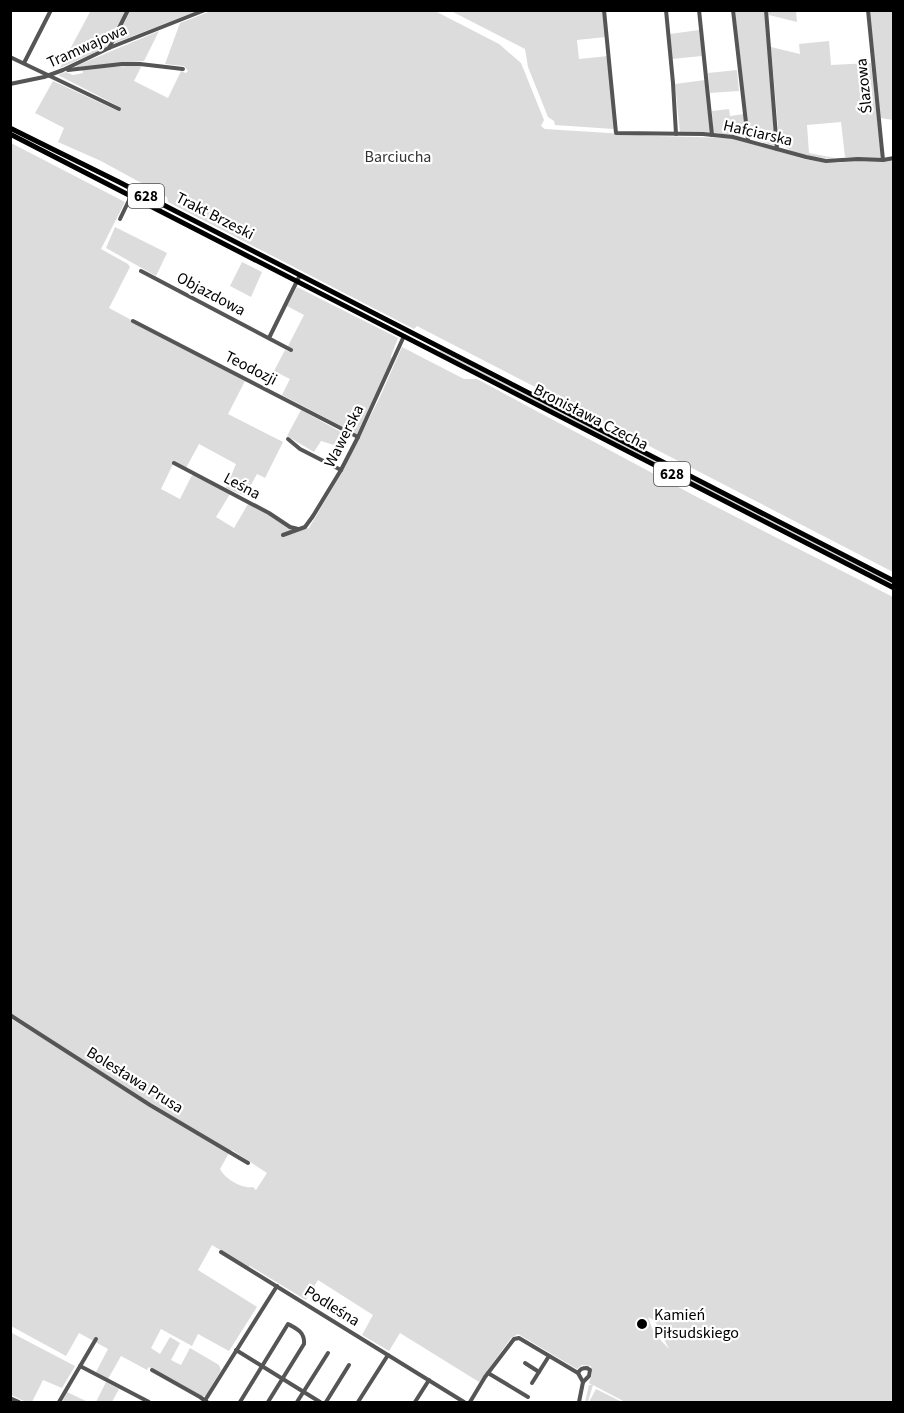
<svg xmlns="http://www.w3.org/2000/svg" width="904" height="1413" font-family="'Source Sans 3',sans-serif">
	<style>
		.green { fill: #dcdcdc; fill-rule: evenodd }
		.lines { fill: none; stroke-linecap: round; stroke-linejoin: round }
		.street { stroke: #555; stroke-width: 4 }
		.primary { stroke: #000; stroke-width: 5 }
		.poi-dot { fill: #000; stroke: #fff; stroke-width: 2 }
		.labels { text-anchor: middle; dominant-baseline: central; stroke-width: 4.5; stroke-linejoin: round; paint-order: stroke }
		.shield { fill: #fff; stroke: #4c4c4c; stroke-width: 1.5 }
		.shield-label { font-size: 15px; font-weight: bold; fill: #000 }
		.street-label { font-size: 16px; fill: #000; stroke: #fff }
		.park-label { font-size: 16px; fill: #333; stroke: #fff }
		.poi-label { font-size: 16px; fill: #000; stroke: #fff; text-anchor: start }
	</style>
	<rect width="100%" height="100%" fill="#fff"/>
	<g class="green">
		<path d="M88,11H126L107,47L60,68L90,12Z"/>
		<path d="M130,11H197L115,43L114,42Z"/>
		<path d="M211,11H435L499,44L521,63L544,120L541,126L545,129L656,136L734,138L804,159L822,162L838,163L858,160H893V572L444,340L417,326L414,329L168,202L167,197L101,161L58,142L64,128L35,113L53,81L118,111L120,107L58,75L66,72L73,75L83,73L82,69L142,65L134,81L168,98L181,71L186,73L188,71L184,66L165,64L180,23Z"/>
		<path d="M451,11H603L606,37L577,40L579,59L608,56L615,127L613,129L555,125L554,121L548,117L528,67L525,49Z"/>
		<path d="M735,11H765L775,146L749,138Z"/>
		<path d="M768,11H796L797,22L769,15Z"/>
		<path d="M869,11H893V120L881,118L879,115Z"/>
		<path d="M699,30L702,56L672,59L670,34Z"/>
		<path d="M159,31L144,61L77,67L76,66Z"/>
		<path d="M829,41L831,65L871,63L882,160L845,157L841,122L807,125L809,153L835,158C817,158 788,157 779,139L771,47L800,54L799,44Z"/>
		<path d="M737,70L739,91L710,93L708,73Z"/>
		<path d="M705,80L711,133H680L675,84Z"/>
		<path d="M729,109L730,116L744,114L746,137L713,133L712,111Z"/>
		<path d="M11,143L125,202L101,249L128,264L130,267L109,308L245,381L228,414L283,442L265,478L257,474L245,496L226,488L236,464L199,444L186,468L174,462L161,489L180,499L191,477L193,475L230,494L216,517L234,528L248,504L301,530L309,528L342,472L379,399L402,347L464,379H477L697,497L893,597V1402H625L593,1385L588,1402H585L589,1385H592L589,1383L592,1374L591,1366L582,1365L577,1369L518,1334L511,1338L479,1382L400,1333L389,1351L362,1335L373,1315L318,1280L306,1300L250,1266L248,1267L212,1245L198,1270L257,1307L229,1351L198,1334L192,1346L161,1329L151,1348L160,1354L170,1337L180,1343L171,1360L181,1365L190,1348L219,1365L221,1370L206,1396H202L149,1367L147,1370L121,1356L108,1379L96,1372L108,1349L79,1333L66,1356L11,1326L10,1018L229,1153L220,1169C225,1179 242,1189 253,1187L256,1190L267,1173L232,1150L230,1152C157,1106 82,1062 11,1014ZM648,1317L655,1321L669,1349L654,1333Z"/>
		<path d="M115,227L167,253L156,276L106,248Z"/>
		<path d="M242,262L262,272L251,297L230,286Z"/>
		<path d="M297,287L398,338L391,356L392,359L357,434L282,395L290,379L274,371L285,350L291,352L293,350L288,346L304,315L287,306Z"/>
		<path d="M440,350L893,583V586L439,352Z"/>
		<path d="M301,410L341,432L334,445L321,441L314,452L287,436Z"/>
		<path d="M10,1332L75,1366L62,1388L43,1380L32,1402H26L11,1395Z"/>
		<path d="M106,1382L119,1389L112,1402H96Z"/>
		<path d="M596,1389L622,1402H589Z"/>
		<path d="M67,1392L88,1402H62Z"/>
	</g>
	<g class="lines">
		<g class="street">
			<path d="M604,10L616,133L703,134L733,137L806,157L826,161L858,159L883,160L894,158"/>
			<path d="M666,10L673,83L676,134"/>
			<path d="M699,10L712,135"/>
			<path d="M733,10L748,140"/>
			<path d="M766,10L777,149"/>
			<path d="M868,10L883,160"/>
			<path d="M109,48L128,10"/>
			<path d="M10,57L119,109"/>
			<path d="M24,63L51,10"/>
			<path d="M68,70L122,64H140L183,69"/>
			<path d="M10,84L44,77L63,70L109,48L205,10"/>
			<path d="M120,219L131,196"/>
			<path d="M141,271L291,350"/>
			<path d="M133,321L358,437"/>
			<path d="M269,338L300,275"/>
			<path d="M288,439L300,449L341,470"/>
			<path d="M174,463L269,513L290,527L298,529"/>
			<path d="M283,535L305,527L313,516L341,470L358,437L404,336"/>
			<path d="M10,1015L150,1105L248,1163"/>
			<path d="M221,1252L464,1402"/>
			<path d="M236,1350L320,1402"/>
			<path d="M525,1363L539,1372"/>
			<path d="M80,1366L149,1402"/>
			<path d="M152,1370L200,1397L207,1402"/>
			<path d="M488,1373L528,1397"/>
			<path d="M578,1373C580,1369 582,1368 587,1368L590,1370L589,1376L583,1382"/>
			<path d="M532,1383L549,1356"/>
			<path d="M10,1398L19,1402"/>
			<path d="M59,1402L96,1339"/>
			<path d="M204,1402L277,1286"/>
			<path d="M240,1402L288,1324C297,1329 305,1332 304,1344L268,1402"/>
			<path d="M297,1402L328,1353"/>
			<path d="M326,1402L349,1365"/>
			<path d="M358,1402L388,1355"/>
			<path d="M415,1402L429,1380"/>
			<path d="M470,1402L485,1377L514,1339L519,1338L578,1373L583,1382L579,1402"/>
		</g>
		<g class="primary">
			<path d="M10,128L119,182L894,581"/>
			<path d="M10,134L894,588"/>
		</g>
	</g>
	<circle class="poi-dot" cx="642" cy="1324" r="6"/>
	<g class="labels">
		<g class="shield">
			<rect x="128" y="184" width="36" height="24" rx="4.5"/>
			<rect x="654" y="462" width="36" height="24" rx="4.5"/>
		</g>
		<g class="shield-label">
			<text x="146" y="196">628</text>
			<text x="672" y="474">628</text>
		</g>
		<g class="street-label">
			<text transform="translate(87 46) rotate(-24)">Tramwajowa</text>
			<text transform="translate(864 86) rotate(-96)">Ślazowa</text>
			<text transform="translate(758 133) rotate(13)">Hafciarska</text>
			<text transform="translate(215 216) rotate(27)">Trakt Brzeski</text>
			<text transform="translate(211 294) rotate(28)">Objazdowa</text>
			<text transform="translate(251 368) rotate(27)">Teodozji</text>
			<text transform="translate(591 417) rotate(27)">Bronisława Czecha</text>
			<text transform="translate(344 436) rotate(-63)">Wawerska</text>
			<text transform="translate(242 486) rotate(28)">Leśna</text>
			<text transform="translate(135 1080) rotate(32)">Bolesława Prusa</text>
			<text transform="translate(332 1306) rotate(32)">Podleśna</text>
		</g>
		<g class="park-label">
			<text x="398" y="157">Barciucha</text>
		</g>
		<g class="poi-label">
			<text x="654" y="1315">Kamień<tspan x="654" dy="18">Piłsudskiego</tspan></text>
		</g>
	</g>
	<rect width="904" height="1413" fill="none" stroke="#000000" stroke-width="24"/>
</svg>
